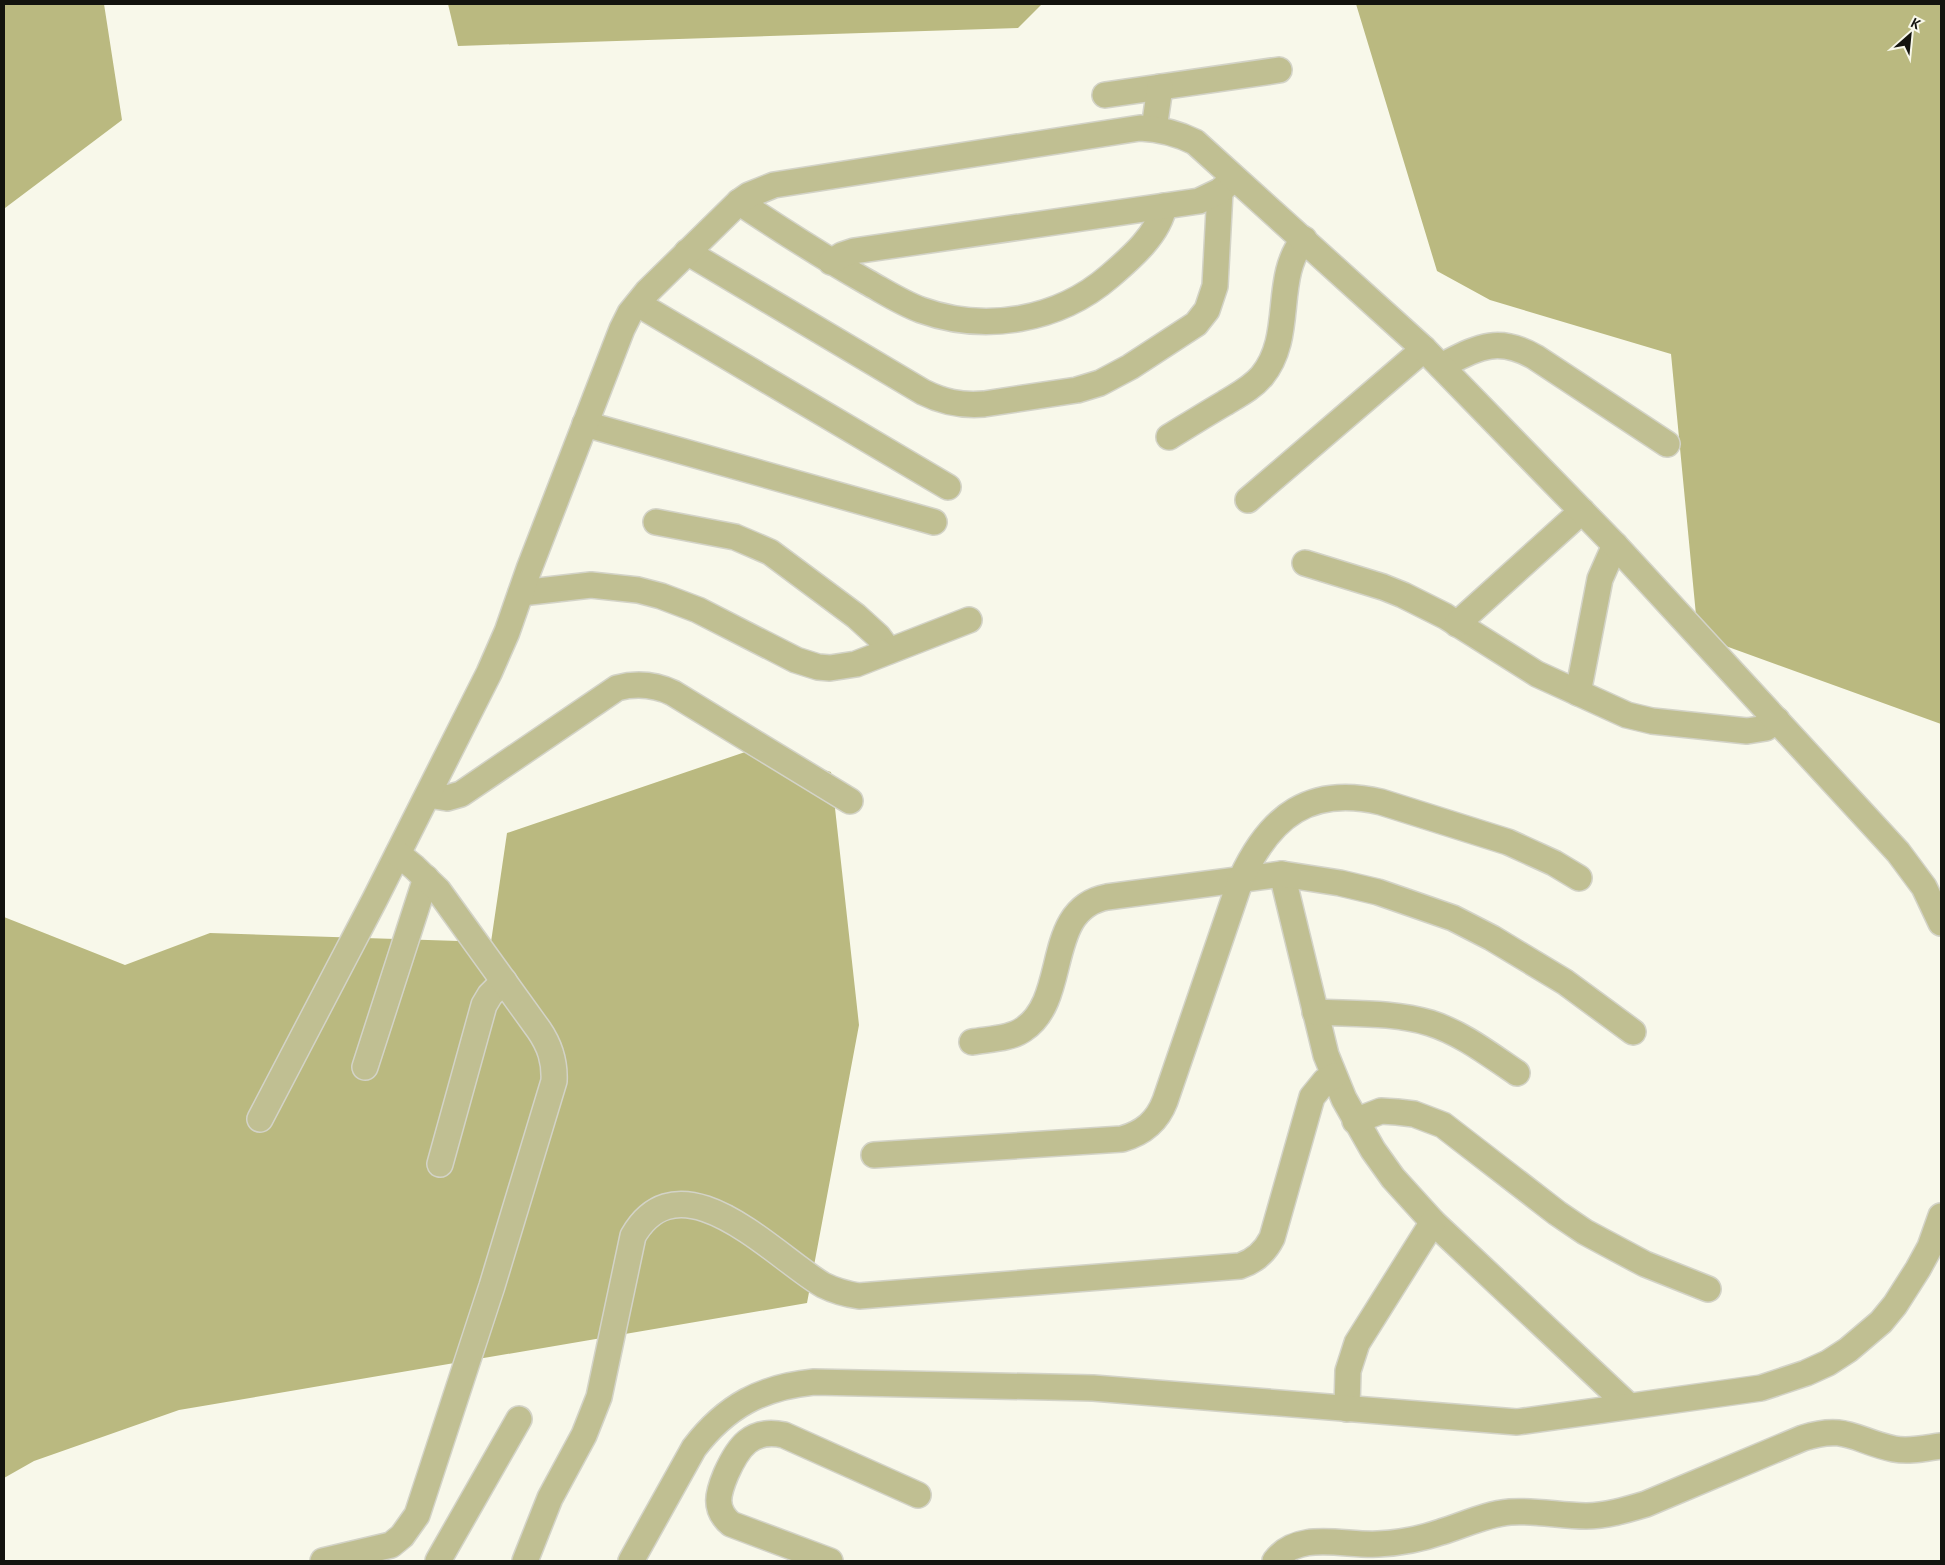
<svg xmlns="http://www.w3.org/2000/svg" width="1945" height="1565" font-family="'PT Sans',sans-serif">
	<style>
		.forest { fill: #bab980 }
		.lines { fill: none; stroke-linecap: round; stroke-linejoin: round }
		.minor-casing { stroke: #d3d3c7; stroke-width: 28 }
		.minor { stroke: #c0bf92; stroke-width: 25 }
	</style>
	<rect width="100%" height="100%" fill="#f8f8ea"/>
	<g class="forest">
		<path d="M4,4H104L122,120L5,208L4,211Z"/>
		<path d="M448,4H1042L1018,28L458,46Z"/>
		<path d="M1356,4H1941V724L1698,636L1671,354L1490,300L1437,271Z"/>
		<path d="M754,749L831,772L859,1025L807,1303L179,1410L34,1461L4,1478V917L125,965L210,933L491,942L507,833Z"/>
	</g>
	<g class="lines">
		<g class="minor-casing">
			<g id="minor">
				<path d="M1105,95L1279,70"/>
				<path d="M1154,129L1160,87"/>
				<path d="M739,202C781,230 823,257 867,282C885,292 902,303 921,310C985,333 1058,321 1110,276C1131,258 1159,234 1164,206"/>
				<path d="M687,252L923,392C943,402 961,406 984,404L1077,390L1100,383L1130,367L1196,324L1207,310L1215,286L1220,191"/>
				<path d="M831,262L842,255L854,251L1199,201L1220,191L1231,181"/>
				<path d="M638,304L948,487"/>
				<path d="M1441,366C1477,348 1497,335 1535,357L1667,444"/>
				<path d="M585,424L934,522"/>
				<path d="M1169,437C1187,426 1206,414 1225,403C1238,395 1252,388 1262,376C1295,336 1272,278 1304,239"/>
				<path d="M1248,500L1424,349"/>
				<path d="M656,522L735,537L770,552L856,616L878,636L889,651"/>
				<path d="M1305,563L1383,587L1403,595L1445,616L1537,674L1627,715L1652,721L1747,731L1766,728L1777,720"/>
				<path d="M521,593L591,585L638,590L661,596L698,610L796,660L818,667L830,668L856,664L969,620"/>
				<path d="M1457,624L1582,511"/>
				<path d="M1578,693L1600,579L1615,545"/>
				<path d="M428,795L447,798L461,794L617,688C636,683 654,684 673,693L850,801"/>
				<path d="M1282,874L1326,1055L1344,1099L1373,1150L1393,1178L1433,1222L1629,1406"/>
				<path d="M1315,1012C1353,1014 1394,1012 1430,1023C1462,1033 1490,1055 1517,1073"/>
				<path d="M972,1042C988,1039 1011,1039 1024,1029C1070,998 1043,909 1107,897L1282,874L1340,883L1378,892L1453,918L1492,938L1565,982L1633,1032"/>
				<path d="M365,1067L426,878"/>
				<path d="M260,1119L375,899L489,673L507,632L529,569L622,329L630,313L647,292L739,202L749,195L774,185L1140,128C1161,129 1177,133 1195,142L1424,349L1615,545L1898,852L1924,887L1941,923"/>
				<path d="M1355,1121L1381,1111L1397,1112L1414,1114L1443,1125L1557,1213L1585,1232L1645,1264L1708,1289"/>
				<path d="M874,1155L1122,1139C1143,1133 1157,1122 1165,1101L1241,879C1270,816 1310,785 1381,802L1508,842L1554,863L1579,878"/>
				<path d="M440,1164L484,1005L490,995L504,981"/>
				<path d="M1347,1409L1348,1371L1357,1343L1433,1222"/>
				<path d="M323,1561L391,1545L402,1536L417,1515L492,1286L554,1081C555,1061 550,1046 539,1030L438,890L414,867L398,854"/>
				<path d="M438,1561L519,1419"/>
				<path d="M525,1561L550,1498L584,1435L599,1397L633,1236C681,1153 775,1257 823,1285C835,1291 846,1294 859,1296L1240,1266C1255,1261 1265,1252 1272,1238L1312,1097L1325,1081L1334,1076"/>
				<path d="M631,1561L694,1448C726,1406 762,1387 814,1382L1093,1388L1517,1422L1761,1388L1806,1373L1828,1363L1848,1350L1881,1322L1895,1305L1918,1269L1930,1247L1941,1216"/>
				<path d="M830,1561L731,1524C713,1509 718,1493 726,1474C738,1447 751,1428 784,1435L918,1495"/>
				<path d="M1275,1561C1298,1530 1344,1546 1378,1544C1400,1543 1421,1539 1441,1532C1464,1525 1486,1514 1510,1512C1535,1510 1561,1516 1586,1516C1606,1516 1626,1510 1646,1504L1803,1438C1847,1424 1855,1441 1894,1449C1910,1452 1926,1448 1941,1446"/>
			</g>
		</g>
		<use href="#minor" class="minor"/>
	</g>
	<rect width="1945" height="1565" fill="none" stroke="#13130e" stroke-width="10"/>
	<g transform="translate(1910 35) rotate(27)" stroke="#f8f8ea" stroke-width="4" paint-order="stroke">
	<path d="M0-4L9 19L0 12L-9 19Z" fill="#13130e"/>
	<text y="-8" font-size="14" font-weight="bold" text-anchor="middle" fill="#13130e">K</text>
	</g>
</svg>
